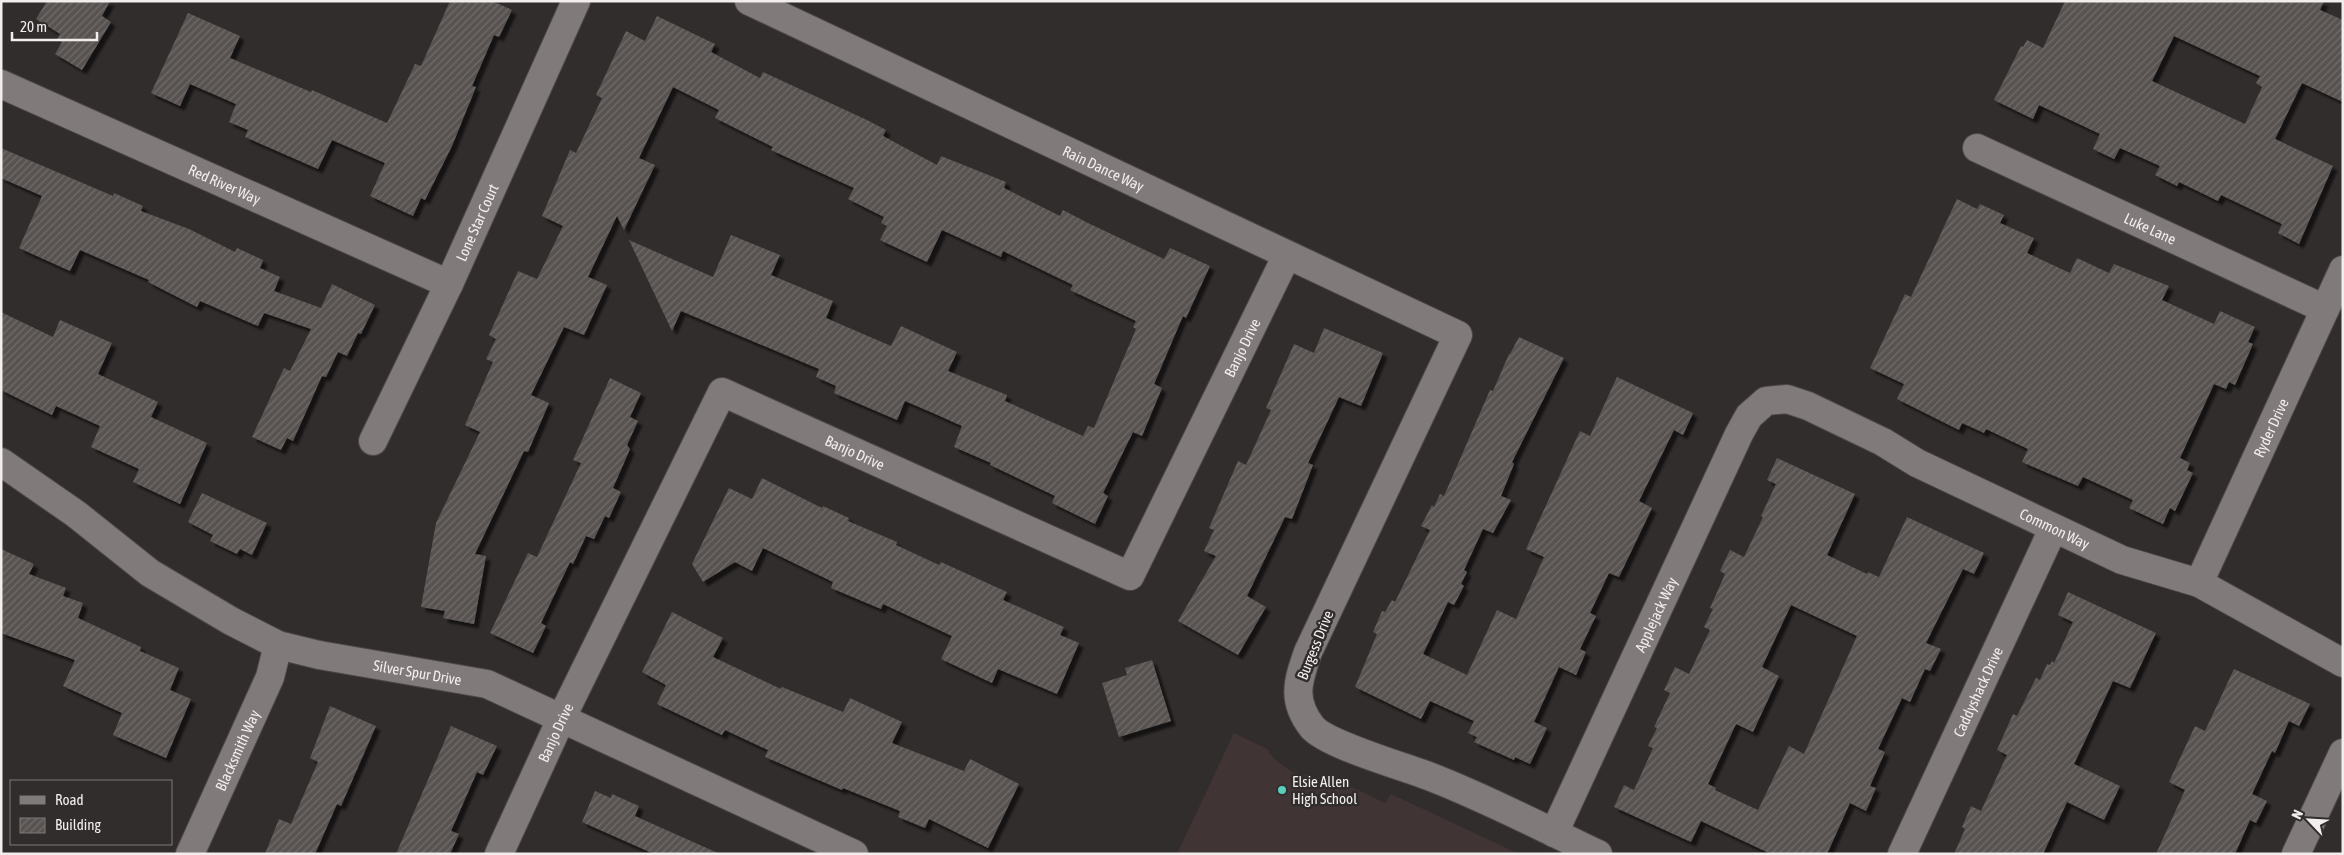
<svg xmlns="http://www.w3.org/2000/svg" width="2344" height="855" font-family="'Asap Condensed',sans-serif">
	<style>
		.built { fill: #403435 }
		.building { fill: url(#building-hatch); fill-rule: evenodd; filter: url(#shadow) }
		.lines { fill: none; stroke-linecap: round; stroke-linejoin: round }
		.minor-casing { stroke: #4e4949; stroke-width: 30 }
		.minor { stroke: #807a7a; stroke-width: 28 }
		.poi-dot { fill: #5acebc; stroke: #322d2d; stroke-width: 2 }
		.labels { text-anchor: middle; dominant-baseline: central; stroke-width: 5; stroke-linejoin: round; paint-order: stroke }
		.street-label { font-size: 15px; fill: #f2eeee; stroke: #322d2d }
		.poi-label { font-size: 15px; fill: #f2eeee; stroke: #322d2d; text-anchor: start }
	</style>
	<defs>
		<pattern id="building-hatch" width="6" height="6" patternUnits="userSpaceOnUse" patternTransform="scale(1.25)"><rect width="6" height="6" fill="#585351"/><path d="M-1 1l2-2M0 6l6-6M5 7l2-2" fill="none" stroke="#706c6a"/></pattern>
		<filter id="shadow"><feDropShadow dx="4.5" dy="4.5" stdDeviation="1" flood-color="#0009"/></filter>
	</defs>
	<rect width="100%" height="100%" fill="#322d2d"/>
	<path class="built" d="M1234,733L1267,749L1274,759L1292,772L1343,783L1385,803L1391,794L1519,854H1177Z"/>
	<g class="building">
		<path d="M47,1H110L102,16L111,22L82,70L55,54L62,42L57,39L60,34L36,19Z"/>
		<path d="M450,1H492L512,10L499,37L494,35L472,86L476,87L452,146L425,200L421,198L413,216L370,196L385,163L332,140L318,169L245,137L248,130L229,122L236,104L190,84L180,106L151,93L188,13L240,36L230,58L311,92L312,90L387,123L415,64L421,66Z"/>
		<path d="M2065,1H2324L2320,10L2343,20V102L2302,83L2275,139L2333,166L2299,244L2278,233L2282,224L2221,195L2218,201L2179,182L2177,186L2155,175L2160,166L2120,148L2114,159L2093,149L2100,134L2039,105L2033,119L1994,100L2021,46L2023,47L2027,40L2043,48ZM2174,36L2260,76L2256,83L2262,87L2245,124L2152,81Z"/>
		<path d="M657,16L715,44L711,52L760,78L763,72L867,120L886,130L883,136L937,165L941,156L1006,182L1004,188L1060,216L1063,210L1088,223L1164,259L1170,248L1210,266L1186,318L1183,316L1154,384L1162,388L1142,436L1133,432L1103,493L1108,496L1095,524L1052,503L1055,496L990,465L991,463L954,447L962,426L933,413L905,401L897,420L834,393L836,386L816,377L819,369L681,311L672,331L629,240L713,277L731,235L780,255L771,275L833,301L826,318L891,346L901,326L957,352L948,371L1007,395L1005,401L1083,436L1088,426L1094,428L1136,329L1133,327L1136,321L1070,290L1073,285L1003,251L1001,257L942,230L927,262L880,240L887,226L881,223L884,217L848,199L854,188L771,150L773,147L715,118L719,110L673,87L639,158L655,165L624,230L617,216L588,277L607,285L584,335L564,327L531,395L549,403L528,452L524,451L475,554L486,556L474,624L443,618L445,611L421,607L436,523L480,432L465,425L493,362L486,359L496,339L489,335L518,271L537,279L563,226L542,216L570,150L576,153L602,98L596,95L626,31L645,41Z"/>
		<path d="M1,148L113,196L114,193L143,206L141,211L189,229L235,252L237,248L263,260L260,268L280,277L274,291L321,308L332,284L375,305L361,334L358,333L347,356L338,352L326,377L322,376L293,441L287,438L281,450L252,437L284,368L290,371L311,329L264,313L258,326L200,301L197,307L148,282L149,280L80,250L70,271L19,248L42,196L1,178Z"/>
		<path d="M1957,199L1977,209L1980,204L2004,215L2000,223L2034,238L2027,253L2070,273L2077,258L2109,273L2114,264L2169,286L2162,300L2214,324L2220,311L2255,327L2248,342L2253,344L2235,385L2229,382L2226,389L2214,384L2180,458L2190,463L2187,470L2193,473L2175,511L2170,508L2163,524L2129,508L2133,500L2083,477L2078,486L2022,462L2028,449L1986,429L1984,433L1962,423L1959,430L1897,399L1904,384L1870,368L1905,294L1911,297Z"/>
		<path d="M1,312L53,337L60,320L112,343L98,374L158,402L151,417L207,443L180,504L133,482L139,469L91,447L100,426L56,406L52,415L1,390Z"/>
		<path d="M1324,328L1383,353L1361,406L1339,397L1308,463L1313,465L1292,519L1285,517L1247,596L1266,607L1238,655L1178,621L1216,556L1204,551L1214,530L1209,528L1238,461L1246,465L1271,410L1266,408L1294,344L1314,353Z"/>
		<path d="M1519,337L1564,358L1512,462L1514,464L1501,496L1511,500L1493,533L1483,529L1464,570L1467,572L1461,584L1464,586L1454,605L1448,602L1423,654L1467,675L1497,610L1516,619L1544,557L1526,549L1580,431L1590,436L1617,377L1693,413L1683,435L1674,430L1639,501L1652,508L1619,577L1609,573L1590,613L1596,616L1580,649L1586,652L1576,675L1559,667L1534,722L1547,728L1530,764L1515,757L1514,760L1474,742L1477,737L1468,733L1474,721L1430,701L1421,719L1355,687L1377,634L1373,632L1382,611L1385,612L1392,600L1395,602L1430,530L1421,526L1432,505L1434,507L1440,494L1444,496L1490,390L1493,391L1509,354H1510Z"/>
		<path d="M610,378L641,393L630,417L638,421L627,445L630,449L613,488L621,492L609,518L605,516L594,539L586,536L573,564L570,562L541,623L546,626L533,653L490,633L528,553L537,557L581,463L573,460Z"/>
		<path d="M1777,458L1855,494L1827,555L1867,574L1868,572L1879,577L1907,517L1984,553L1974,574L1963,569L1926,643L1941,649L1930,671L1925,669L1910,702L1902,698L1878,749L1885,752L1870,786L1876,788L1866,811L1850,803L1827,854H1771L1701,821L1691,842L1614,807L1624,785L1634,790L1653,748L1648,746L1657,728L1654,727L1670,693L1664,690L1675,667L1689,674L1710,630L1704,627L1713,609L1710,608L1725,574L1720,571L1730,550L1744,557L1763,517L1761,516L1776,484L1767,480ZM1791,605L1857,636L1804,754L1789,746L1758,810L1715,790L1716,788L1708,784L1736,724L1753,732L1779,676L1762,667Z"/>
		<path d="M762,478L822,508L823,506L849,518L848,521L897,542L896,545L939,565L941,562L1007,592L1003,600L1064,627L1060,635L1079,643L1057,694L998,669L992,683L941,659L952,636L883,604L881,609L831,588L833,582L763,548L752,571L735,562L703,582L692,564L729,488L752,499Z"/>
		<path d="M202,493L267,523L252,555L240,549L237,554L210,541L213,535L188,522Z"/>
		<path d="M1,549L34,564L29,574L66,588L63,596L83,603L78,618L141,647L140,651L179,668L170,690L191,699L166,758L113,735L122,713L63,686L75,660L1,633Z"/>
		<path d="M2068,592L2156,633L2130,688L2113,681L2074,764L2120,786L2104,820L2067,802L2043,854H1954L1965,829L1962,827L1971,806L1981,811L2007,755L1997,750L2013,714L2017,716L2036,678L2040,680L2047,664L2050,665L2052,661L2054,663L2073,622L2058,615Z"/>
		<path d="M672,612L723,638L713,657L781,689L782,687L843,712L850,698L902,722L892,743L964,771L970,759L1019,784L988,848L929,819L925,828L898,817L900,811L843,788L842,790L765,757L768,750L725,730L722,735L657,704L666,685L642,672Z"/>
		<path d="M1152,660L1171,721L1119,737L1102,683L1127,675L1125,668Z"/>
		<path d="M2234,669L2310,704L2299,726L2289,721L2275,753L2272,751L2252,794L2267,801L2256,823L2250,820L2235,854H2156L2185,790L2169,782L2195,726L2205,731Z"/>
		<path d="M330,706L376,726L341,806L337,804L315,854H265L279,819L291,824L318,762L310,758Z"/>
		<path d="M451,726L497,746L483,775L477,772L451,831L459,834L450,854H396Z"/>
		<path d="M595,791L611,798L612,794L639,806L635,816L720,854H654L582,822Z"/>
	</g>
	<g class="lines">
		<g class="minor-casing">
			<g id="minor">
				<path id="s1" d="M749,1L1458,335L1308,652C1298,681 1291,700 1312,727C1327,745 1406,767 1431,777C1488,799 1543,828 1598,854"/>
				<path id="s2" d="M1,84L449,284"/>
				<path id="s3" d="M1977,148L2325,309"/>
				<path id="s4" d="M373,441L449,284L576,1"/>
				<path id="s5" d="M1,462L76,514L150,573L231,621L278,645L319,655L487,684L854,854"/>
				<path id="s6" d="M2199,583L2343,270"/>
				<path id="s7" d="M1554,833L1739,434L1749,416L1766,401L1787,399L1808,406L1883,442L1917,463L2122,560L2199,583L2343,663"/>
				<path id="s8" d="M190,854L270,677L278,645"/>
				<path id="s9" d="M499,854L562,717L722,392L1130,576L1287,255"/>
				<path id="s10" d="M1902,854L2053,529"/>
				<path d="M2296,854L2343,753"/>
			</g>
		</g>
		<use href="#minor" class="minor"/>
	</g>
	<circle class="poi-dot" cx="1282" cy="790" r="5"/>
	<g class="labels">
		<g class="street-label">
			<text stroke="none"><textPath href="#s1" startOffset="392">Rain Dance Way</textPath></text>
			<text stroke="none"><textPath href="#s2" startOffset="245">Red River Way</textPath></text>
			<text stroke="none"><textPath href="#s4" startOffset="242">Lone Star Court</textPath></text>
			<text stroke="none"><textPath href="#s3" startOffset="191">Luke Lane</textPath></text>
			<text stroke="none"><textPath href="#s9" startOffset="1215">Banjo Drive</textPath></text>
			<text stroke="none"><textPath href="#s6" startOffset="171">Ryder Drive</textPath></text>
			<text stroke="none"><textPath href="#s9" startOffset="659">Banjo Drive</textPath></text>
			<text stroke="none"><textPath href="#s7" startOffset="802">Common Way</textPath></text>
			<text stroke="none"><textPath href="#s7" startOffset="241">Applejack Way</textPath></text>
			<text transform="translate(1315 645) rotate(-68)">Burgess Drive</text>
			<text stroke="none"><textPath href="#s5" startOffset="475">Silver Spur Drive</textPath></text>
			<text stroke="none"><textPath href="#s10" startOffset="179">Caddyshack Drive</textPath></text>
			<text stroke="none"><textPath href="#s9" startOffset="134">Banjo Drive</textPath></text>
			<text stroke="none"><textPath href="#s8" startOffset="114">Blacksmith Way</textPath></text>
		</g>
		<g class="poi-label">
			<text x="1292" y="781">Elsie Allen<tspan x="1292" dy="17">High School</tspan></text>
		</g>
	</g>
	<rect width="2344" height="855" fill="none" stroke="#f2eeee" stroke-width="5"/>
	<rect x="10" y="780" width="162" height="65" fill="#322d2d" stroke="#7f7a7a"/>
	<rect x="20" y="796" width="25" height="8" fill="#807a7a" stroke="#7f7a7a"/>
	<text x="55" y="805" font-size="15" fill="#f2eeee">Road</text>
	<rect x="20" y="818" width="25" height="15" fill="url(#building-hatch)" stroke="#7f7a7a"/>
	<text x="55" y="830" font-size="15" fill="#f2eeee">Building</text>
	<g transform="translate(2309 820) rotate(295)" stroke="#322d2d" stroke-width="4" paint-order="stroke">
	<path d="M0-4L9 19L0 12L-9 19Z" fill="#f2eeee"/>
	<text y="-8" font-size="14" font-weight="bold" text-anchor="middle" fill="#f2eeee">N</text>
	</g>
	<path d="M12 32v8h85v-8" fill="none" stroke="#f2eeee" stroke-width="2.5"/>
	<text x="20" y="32" font-size="15" fill="#f2eeee" stroke="#322d2d" stroke-width="4" paint-order="stroke">20 m</text>
</svg>
